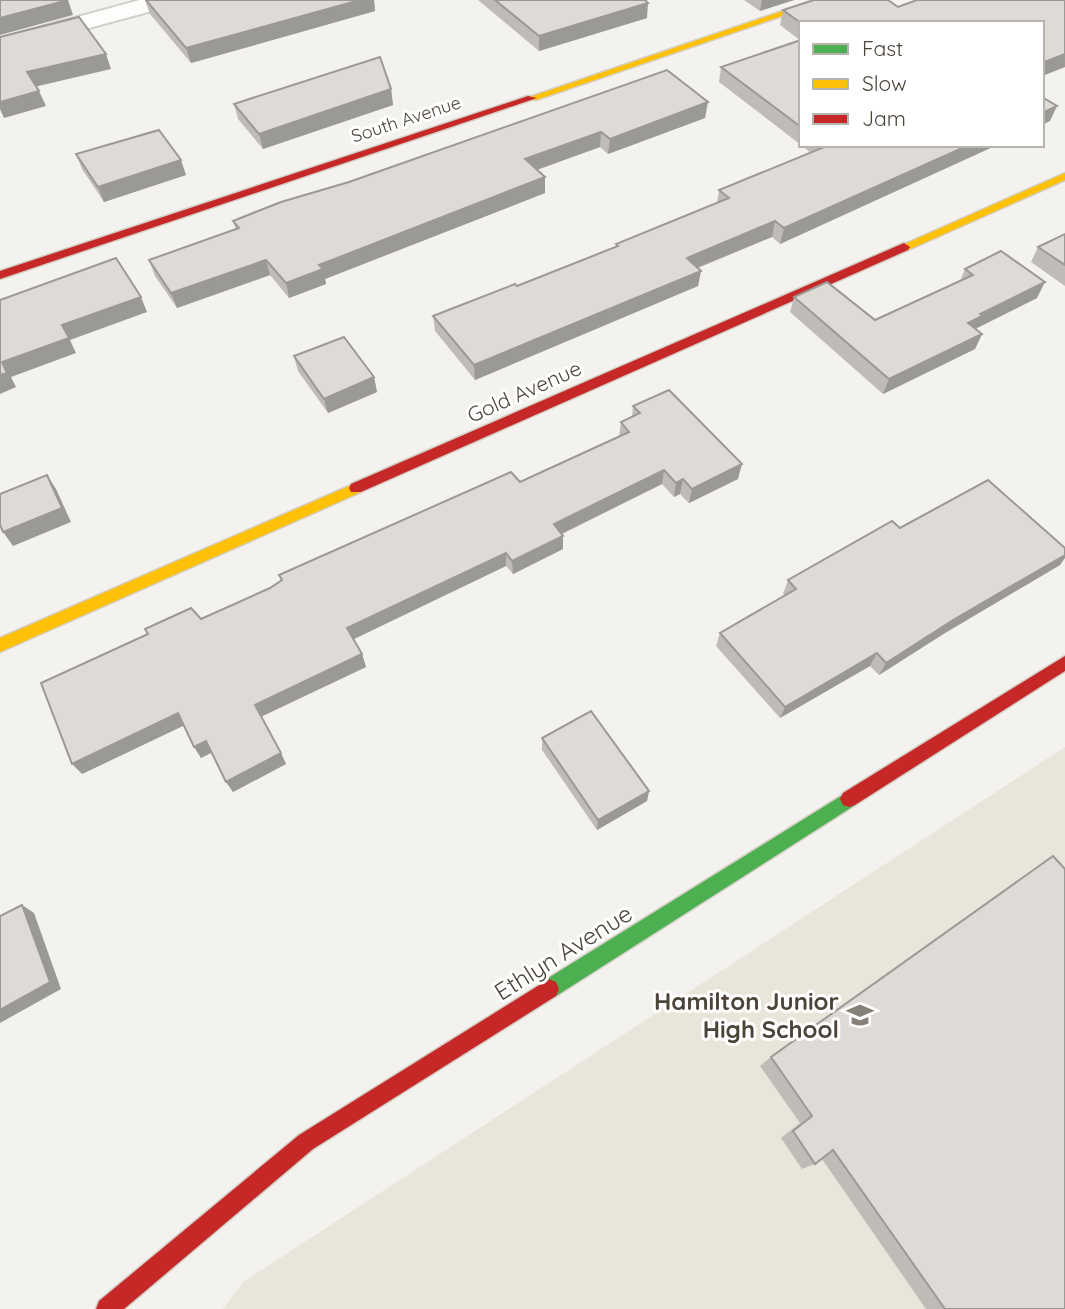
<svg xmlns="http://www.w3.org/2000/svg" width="1065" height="1309" font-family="Quicksand,sans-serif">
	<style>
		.education { fill: #eae5da }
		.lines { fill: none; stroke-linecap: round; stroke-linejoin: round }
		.street-casing { stroke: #d2d0cb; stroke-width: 4 }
		.fast-casing { stroke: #d3cfc5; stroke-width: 3 }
		.slow-casing { stroke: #d3cfc5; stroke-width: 3 }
		.jam-casing { stroke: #d3cfc5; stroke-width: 3 }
		.street { fill: #fdfdfc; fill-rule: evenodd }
		.fast { fill: #4caf50; fill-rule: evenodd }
		.slow { fill: #ffc107; fill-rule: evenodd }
		.jam { fill: #c62828; fill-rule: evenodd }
		.wall { fill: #bfbcb8 }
		.shaded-wall { fill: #9b9996 }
		.building { fill: #dedbd6; stroke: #9b9996; stroke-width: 2 }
		.labels { text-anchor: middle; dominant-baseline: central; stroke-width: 6; stroke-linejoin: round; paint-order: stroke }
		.far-street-label { font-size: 18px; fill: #4b4439; stroke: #fff }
		.street-label { font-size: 21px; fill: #4b4439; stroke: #fff }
		.near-street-label { font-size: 24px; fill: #4b4439; stroke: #fff }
		.near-poi-label { font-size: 24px; font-weight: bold; fill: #4b4439; stroke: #fff; text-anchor: end }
	</style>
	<rect width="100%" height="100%" fill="#f4f2ee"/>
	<path class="education" d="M1065,747V1309H223L243,1282Z"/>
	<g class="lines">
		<g class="street-casing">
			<path id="street" d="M140,0H177L174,5L0,52V38Z"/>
		</g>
		<g class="fast-casing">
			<path id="fast" d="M849,791L855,793L858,799L855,805L556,996L549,999L542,996L539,989L542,982Z"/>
		</g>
		<g class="slow-casing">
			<g id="slow">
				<path d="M815,0H829L536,100L527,98Z"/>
				<path d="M1065,173V180L908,250H900L898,247Z"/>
				<path d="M356,483L361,484L363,488L361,492L0,652V638Z"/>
			</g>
		</g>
		<g class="jam-casing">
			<g id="jam">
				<path d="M528,96L537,98L0,279V271Z"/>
				<path d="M904,243L910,247L908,250L361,492H351L349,488L351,484Z"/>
				<path d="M1065,656V671L855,805L849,807L843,805L840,799L843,793Z"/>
				<path d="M549,979L556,982L559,989L556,996L313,1149L124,1309H96L99,1301L299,1135Z"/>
			</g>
		</g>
		<use href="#street" class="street"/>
		<use href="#fast" class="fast"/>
		<use href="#slow" class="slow"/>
		<use href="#jam" class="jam"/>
	</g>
	<g class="wall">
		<path d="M145,0H374L375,11L191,63L150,14Z"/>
		<path d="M478,0H645L647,18L539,51Z"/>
		<path d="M744,0H794L760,11Z"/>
		<path d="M1065,0V67L1042,76L801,23V145L719,82L721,67L800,40L780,25L783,10Z"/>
		<path d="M667,70L705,118L608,154L600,147L537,170L545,177V193L325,279L326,284L289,298L270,275L177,308L155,276L149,260L236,230L233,221L349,182Z"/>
		<path d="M391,89L393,105L263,149L238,119L234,104Z"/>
		<path d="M801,145H997L780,244L772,237L698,268L701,271L698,286L475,380L435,331L433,316L517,286L616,247V244L717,203L719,190L811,153Z"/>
		<path d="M76,154L186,175L104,202L82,169Z"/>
		<path d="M1065,234V286L1031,262L1038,247Z"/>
		<path d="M965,269L1037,298L977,328L976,330L982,334L975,349L883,394L790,312L794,297L875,320L960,281Z"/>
		<path d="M294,356L374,377L377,392L328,413L298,371Z"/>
		<path d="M633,406L738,479L689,503L680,494L674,497L662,484L562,534L563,549L513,574L506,566L353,639L362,654L366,667L261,717L286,764L233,792L212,752L201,758L184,725L82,774L148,634L201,619L270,588L281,581L279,575L520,482L619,437L621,422L632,417Z"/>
		<path d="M900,528L1060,565L945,633L879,675L870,666L780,718L716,646L720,633L785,595L783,594L788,580Z"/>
		<path d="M542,738L649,791L647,801L597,830L542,750Z"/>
		<path d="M771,1057L1065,1309H926L822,1159L815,1164L802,1169L781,1138L800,1123L760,1066Z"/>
	</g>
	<g class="shaded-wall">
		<path d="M68,0L73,15L0,35V18Z"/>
		<path d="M360,0H374L375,11L191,63L186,48Z"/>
		<path d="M762,0H794L760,11Z"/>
		<path d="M648,3L647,18L539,51V36Z"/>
		<path d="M106,54L111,69L34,87L27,72Z"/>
		<path d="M1065,54V67L1042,76V63Z"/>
		<path d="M391,89L393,105L263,149L259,134Z"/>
		<path d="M39,91L46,106L4,118L0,109V102Z"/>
		<path d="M708,102L705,118L608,154L610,139Z"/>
		<path d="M1057,106L1050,121L1042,125V113Z"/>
		<path d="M601,132L600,147L525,174V159Z"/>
		<path d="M969,145H997L780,244L784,228Z"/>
		<path d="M181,160L186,175L104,202L98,187Z"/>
		<path d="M545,177V193L325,279L326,284L289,298L286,283L319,265Z"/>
		<path d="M775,221L772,237L684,273L687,258Z"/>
		<path d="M266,260L270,275L177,308L171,293Z"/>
		<path d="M701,271L698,286L475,380L474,365Z"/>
		<path d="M1045,282L1037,298L977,328L975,331L968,323L980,314Z"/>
		<path d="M141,297L147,312L70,340L76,353L11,377L16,387L0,394V375L2,362L62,325Z"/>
		<path d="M982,334L975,349L883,394L889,379Z"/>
		<path d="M374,377L377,392L328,413L324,399Z"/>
		<path d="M742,464L738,479L689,503L692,489Z"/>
		<path d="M664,470L662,484L553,538L554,524Z"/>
		<path d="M47,475L56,489L71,522L13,546L3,532Z"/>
		<path d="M683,479L680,494L674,497L676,483Z"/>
		<path d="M563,536V549L513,574L512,561Z"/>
		<path d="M506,553V566L350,641L347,628Z"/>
		<path d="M1065,555V558L1060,565L945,633L879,675L886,663L953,620Z"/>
		<path d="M877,653L870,666L780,718L785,707Z"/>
		<path d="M362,654L366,667L260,717L255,705Z"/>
		<path d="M178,713L185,725L82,774L72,764Z"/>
		<path d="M206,741L213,752L201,758L194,747Z"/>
		<path d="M281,753L286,764L233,792L226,782Z"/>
		<path d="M649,791L647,801L597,830L598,820Z"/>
		<path d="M22,905L34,913L61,989L0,1023V1010Z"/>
	</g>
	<g class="building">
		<path d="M0,0H68L0,18Z"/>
		<path d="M146,0H360L186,48Z"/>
		<path d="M495,0H645L648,3L539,36Z"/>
		<path d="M814,0H888L898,7L917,0H1065V54L1042,63V23H801L783,10Z"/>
		<path d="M79,17L106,54L27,72L39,91L0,102V37Z"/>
		<path d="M801,40V127L721,67Z"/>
		<path d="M380,57L391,89L259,134L234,104Z"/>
		<path d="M667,70L708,102L610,139L601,132L525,159L545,177L319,265L323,269L286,283L266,260L171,293L149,260L239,228L233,221L281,202L349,182Z"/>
		<path d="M1042,97L1057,106L1042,113Z"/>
		<path d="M159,130L181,160L98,187L76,154Z"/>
		<path d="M825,145H969L784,228L775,221L687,258L701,271L474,365L433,316L515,284L517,286L618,246L616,244L729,198L719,190L827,146Z"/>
		<path d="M1065,234V265L1038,247Z"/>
		<path d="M1001,251L1045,282L980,314L982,316L968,323L982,334L889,379L794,297L827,282L875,320L973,275L965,269Z"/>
		<path d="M116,258L141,297L62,325L69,338L2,362L7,373L0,375V300Z"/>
		<path d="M344,337L374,377L324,399L294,356Z"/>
		<path d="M669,390L742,464L692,489L683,479L676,483L664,470L554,524L563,536L512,561L506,553L347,628L362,654L255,705L281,753L226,782L206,741L194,747L178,713L72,764L41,683L148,634L145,629L191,608L201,619L270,588L282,580L279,575L511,472L520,482L629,432L621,422L640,413L633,406Z"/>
		<path d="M47,475L62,508L3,532L0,525V494Z"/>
		<path d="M988,480L1065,548V555L953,620L886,663L877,653L785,707L720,633L796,589L788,580L892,521L900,528Z"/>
		<path d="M591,711L649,791L598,820L542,738Z"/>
		<path d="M1053,856L1065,869V1309H945L833,1150L815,1164L793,1131L812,1116L771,1057Z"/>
		<path d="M22,905L50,982L0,1010V916Z"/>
	</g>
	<defs>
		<g id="school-bare" transform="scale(2.1)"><path d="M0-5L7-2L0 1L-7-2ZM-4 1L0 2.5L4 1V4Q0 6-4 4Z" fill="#868178" stroke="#fff" stroke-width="2.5" paint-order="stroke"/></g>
	</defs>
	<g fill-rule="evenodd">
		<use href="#school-bare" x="860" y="1015"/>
	</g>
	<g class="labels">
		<g class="far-street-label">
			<text transform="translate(406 119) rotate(-18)">South Avenue</text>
		</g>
		<g class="street-label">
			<text transform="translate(524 391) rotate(-24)">Gold Avenue</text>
		</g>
		<g class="near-street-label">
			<text transform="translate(563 952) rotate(-32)">Ethlyn Avenue</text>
		</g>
		<g class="near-poi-label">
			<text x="839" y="1001">Hamilton Junior<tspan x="839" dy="28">High School</tspan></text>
		</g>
	</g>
	<rect x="799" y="21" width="245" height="126" fill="#ffffff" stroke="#b7b4b0" stroke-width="2"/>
	<rect x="813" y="44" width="35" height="10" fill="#4caf50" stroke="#b7b4b0" stroke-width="2"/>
	<text x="862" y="56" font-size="21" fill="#4b4439">Fast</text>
	<rect x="813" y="79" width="35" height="10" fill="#ffc107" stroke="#b7b4b0" stroke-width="2"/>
	<text x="862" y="91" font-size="21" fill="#4b4439">Slow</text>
	<rect x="813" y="114" width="35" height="10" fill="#c62828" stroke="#b7b4b0" stroke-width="2"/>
	<text x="862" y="126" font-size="21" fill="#4b4439">Jam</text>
</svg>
